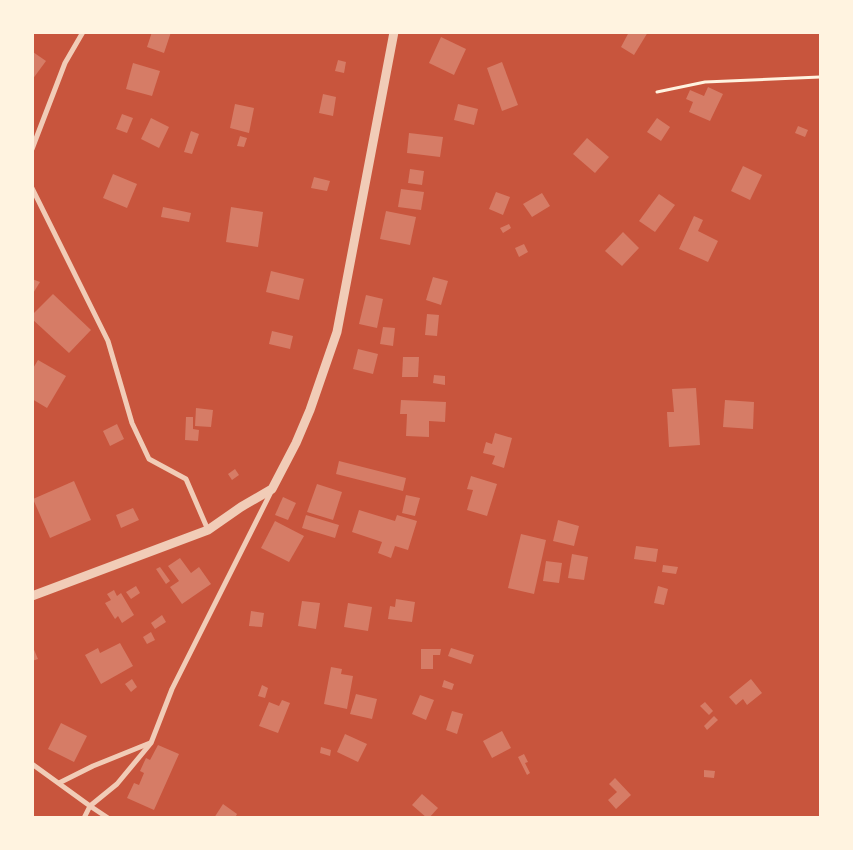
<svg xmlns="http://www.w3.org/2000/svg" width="853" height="850" font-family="'Roboto Condensed',sans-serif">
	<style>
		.building { fill: #d67c66 }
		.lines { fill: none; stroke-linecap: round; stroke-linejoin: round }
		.path { stroke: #fff3e0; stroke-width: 3 }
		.minor { stroke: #f1ccb7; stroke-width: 5 }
		.tertiary { stroke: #f1ccb7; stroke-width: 9 }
	</style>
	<rect width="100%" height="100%" fill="#c8553d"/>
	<g class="building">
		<path d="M152,32H171L164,53L147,47Z"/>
		<path d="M629,32H648L634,55L621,47Z"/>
		<path d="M441,37L466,49L454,75L429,63Z"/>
		<path d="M33,52L46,61L32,80V53Z"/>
		<path d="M338,60L346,62L344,73L335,71Z"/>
		<path d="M502,62L518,105L502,111L487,68Z"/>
		<path d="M133,63L160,71L152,96L126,89Z"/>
		<path d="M708,87L723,94L710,121L689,112L693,102L686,99L690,90L704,96Z"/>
		<path d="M323,94L336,97L333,116L319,113Z"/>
		<path d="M235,104L254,108L249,133L230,128Z"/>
		<path d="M458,104L478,109L474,125L454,120Z"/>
		<path d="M122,114L133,118L127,133L116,129Z"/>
		<path d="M151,118L169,127L159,148L141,139Z"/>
		<path d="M657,118L670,127L661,141L647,132Z"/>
		<path d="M798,126L808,130L805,137L795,133Z"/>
		<path d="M191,131L199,134L192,154L184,152Z"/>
		<path d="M409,133L443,137L440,157L407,153Z"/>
		<path d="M240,136L247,138L244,147L237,146Z"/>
		<path d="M587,138L609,157L595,173L573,154Z"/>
		<path d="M743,166L762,175L750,200L731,191Z"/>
		<path d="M410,169L424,171L422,185L408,183Z"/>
		<path d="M113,174L137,184L127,208L103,198Z"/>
		<path d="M314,177L330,181L327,191L311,188Z"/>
		<path d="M401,189L424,192L421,210L398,207Z"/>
		<path d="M496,192L510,197L503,215L489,209Z"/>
		<path d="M542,193L550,206L532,217L523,204Z"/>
		<path d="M659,194L675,205L655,232L639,221Z"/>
		<path d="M163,207L191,213L189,222L161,217Z"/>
		<path d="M231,207L263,212L258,247L226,242Z"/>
		<path d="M386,211L416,217L410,245L380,239Z"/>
		<path d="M694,216L703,220L698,231L718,241L708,262L679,249Z"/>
		<path d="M509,224L511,228L503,233L500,228Z"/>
		<path d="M623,232L639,248L622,266L605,251Z"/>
		<path d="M524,244L528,252L519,257L515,248Z"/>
		<path d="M271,271L304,279L299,300L266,292Z"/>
		<path d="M433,277L448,281L441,305L426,300Z"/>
		<path d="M32,279L40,282L32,295Z"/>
		<path d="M53,294L91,330L69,353L32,319V315Z"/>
		<path d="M366,295L383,299L377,328L359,324Z"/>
		<path d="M427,314L439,315L437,336L425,335Z"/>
		<path d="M383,327L395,328L393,346L380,344Z"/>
		<path d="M272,331L293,336L290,349L269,344Z"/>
		<path d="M358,349L378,354L373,374L353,369Z"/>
		<path d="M403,357H419L418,377H402Z"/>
		<path d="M38,360L66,376L47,408L32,399V370Z"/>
		<path d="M434,375L445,376V385L433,383Z"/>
		<path d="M696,388L700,445L669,447L667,412H674L672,389Z"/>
		<path d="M401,400L446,402L445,422L429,421V437L406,436L407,414H400Z"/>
		<path d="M725,400L754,402L753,429L723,427Z"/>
		<path d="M196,408L213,410L211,427L195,426Z"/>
		<path d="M186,417H193V429L199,430L198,441L185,440Z"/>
		<path d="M117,424L124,439L110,446L103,431Z"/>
		<path d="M495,433L512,438L504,468L492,464L495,456L483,453L486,442L492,444Z"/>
		<path d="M339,461L406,478L403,491L336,474Z"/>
		<path d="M235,469L239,475L232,480L228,474Z"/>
		<path d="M471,476L497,484L487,516L467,510L473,490L467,489Z"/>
		<path d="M74,481L91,520L50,538L33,499Z"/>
		<path d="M317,484L342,492L333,520L307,512Z"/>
		<path d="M406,495L420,498L415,516L402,513Z"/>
		<path d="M283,497L296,503L288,520L275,515Z"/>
		<path d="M133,508L139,520L121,528L116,515Z"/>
		<path d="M359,510L395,521L397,515L417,521L408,550L395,546L391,558L378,553L382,542L352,532Z"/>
		<path d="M306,515L339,525L335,538L302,528Z"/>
		<path d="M558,520L579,526L574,546L553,541Z"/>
		<path d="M275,521L304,536L289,562L261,548Z"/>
		<path d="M521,534L546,540L534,594L508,588Z"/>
		<path d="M636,546L658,549L656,562L634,559Z"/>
		<path d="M572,554L588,557L584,580L568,578Z"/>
		<path d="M180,558L191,573L199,567L211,584L182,604L170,587L179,581L168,566Z"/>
		<path d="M546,561L562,563L559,583L543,581Z"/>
		<path d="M663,565L678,567L676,574L662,572Z"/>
		<path d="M160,567L170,581L166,584L156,569Z"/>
		<path d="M136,586L140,593L131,599L126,592Z"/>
		<path d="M658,586L668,589L664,605L654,603Z"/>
		<path d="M114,590L117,596L121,593L134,615L122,623L118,616L115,619L105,603L111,600L107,594Z"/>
		<path d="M396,599L415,602L412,622L388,619L390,606L395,607Z"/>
		<path d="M302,601L320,603L316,629L298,626Z"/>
		<path d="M348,603L372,607L368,631L344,627Z"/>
		<path d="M251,611L264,613L262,627L249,626Z"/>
		<path d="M162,615L166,622L155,629L151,623Z"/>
		<path d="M151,632L155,640L147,644L143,637Z"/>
		<path d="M120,643L133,666L101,684L85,655L98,648L100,653Z"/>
		<path d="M32,645L38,659L32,661Z"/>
		<path d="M451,648L474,655L471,664L448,656Z"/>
		<path d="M421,649H441L440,655H433V669H421Z"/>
		<path d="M331,667L342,669L341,674L353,676L347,709L324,704Z"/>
		<path d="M132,679L137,687L131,692L125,684Z"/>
		<path d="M751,679L762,693L747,705L743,699L736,705L729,697Z"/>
		<path d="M444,680L454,684L452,690L442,687Z"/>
		<path d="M262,685L268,688L265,698L258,696Z"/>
		<path d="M356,694L377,699L372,719L350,714Z"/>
		<path d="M420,695L434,700L426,720L412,714Z"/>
		<path d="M282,700L290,703L278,733L259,726L269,702L279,706Z"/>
		<path d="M705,702L713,711L709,715L700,706Z"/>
		<path d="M452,711L463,714L457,734L446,730Z"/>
		<path d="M714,716L718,720L707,730L704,726Z"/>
		<path d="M61,723L87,736L74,762L48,749Z"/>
		<path d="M502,731L511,748L492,758L483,741Z"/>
		<path d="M345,734L367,744L358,762L337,752Z"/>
		<path d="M158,745L179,754L154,810L127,798L134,783L139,785L144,773L140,771L146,758L150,760Z"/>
		<path d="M321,747L331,750L330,756L320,753Z"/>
		<path d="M524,754L528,762L525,763L530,773L527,775L518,757Z"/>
		<path d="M704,770L715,771L714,778L704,777Z"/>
		<path d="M615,778L631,795L616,809L608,800L617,792L609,784Z"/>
		<path d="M422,794L438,808L429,818H427L412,805Z"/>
		<path d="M223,804L237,814L235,818H214Z"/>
	</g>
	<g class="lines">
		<path class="path" d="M657,92L705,82L820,77"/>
		<g class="minor">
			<path d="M32,149L65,63L83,32"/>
			<path d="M32,188L108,341L132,423L149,459L186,479L208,530"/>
			<path d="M32,764L90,806L84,818"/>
			<path d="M59,783L93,766L150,743"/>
			<path d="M108,818L90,806L117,784L151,743L172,689L271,492"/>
		</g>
		<path class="tertiary" d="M32,596L208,530L241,507L272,489L296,443L310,410L337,332L394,32"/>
	</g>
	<rect width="853" height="850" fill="none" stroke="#fff3e0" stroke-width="68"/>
</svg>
